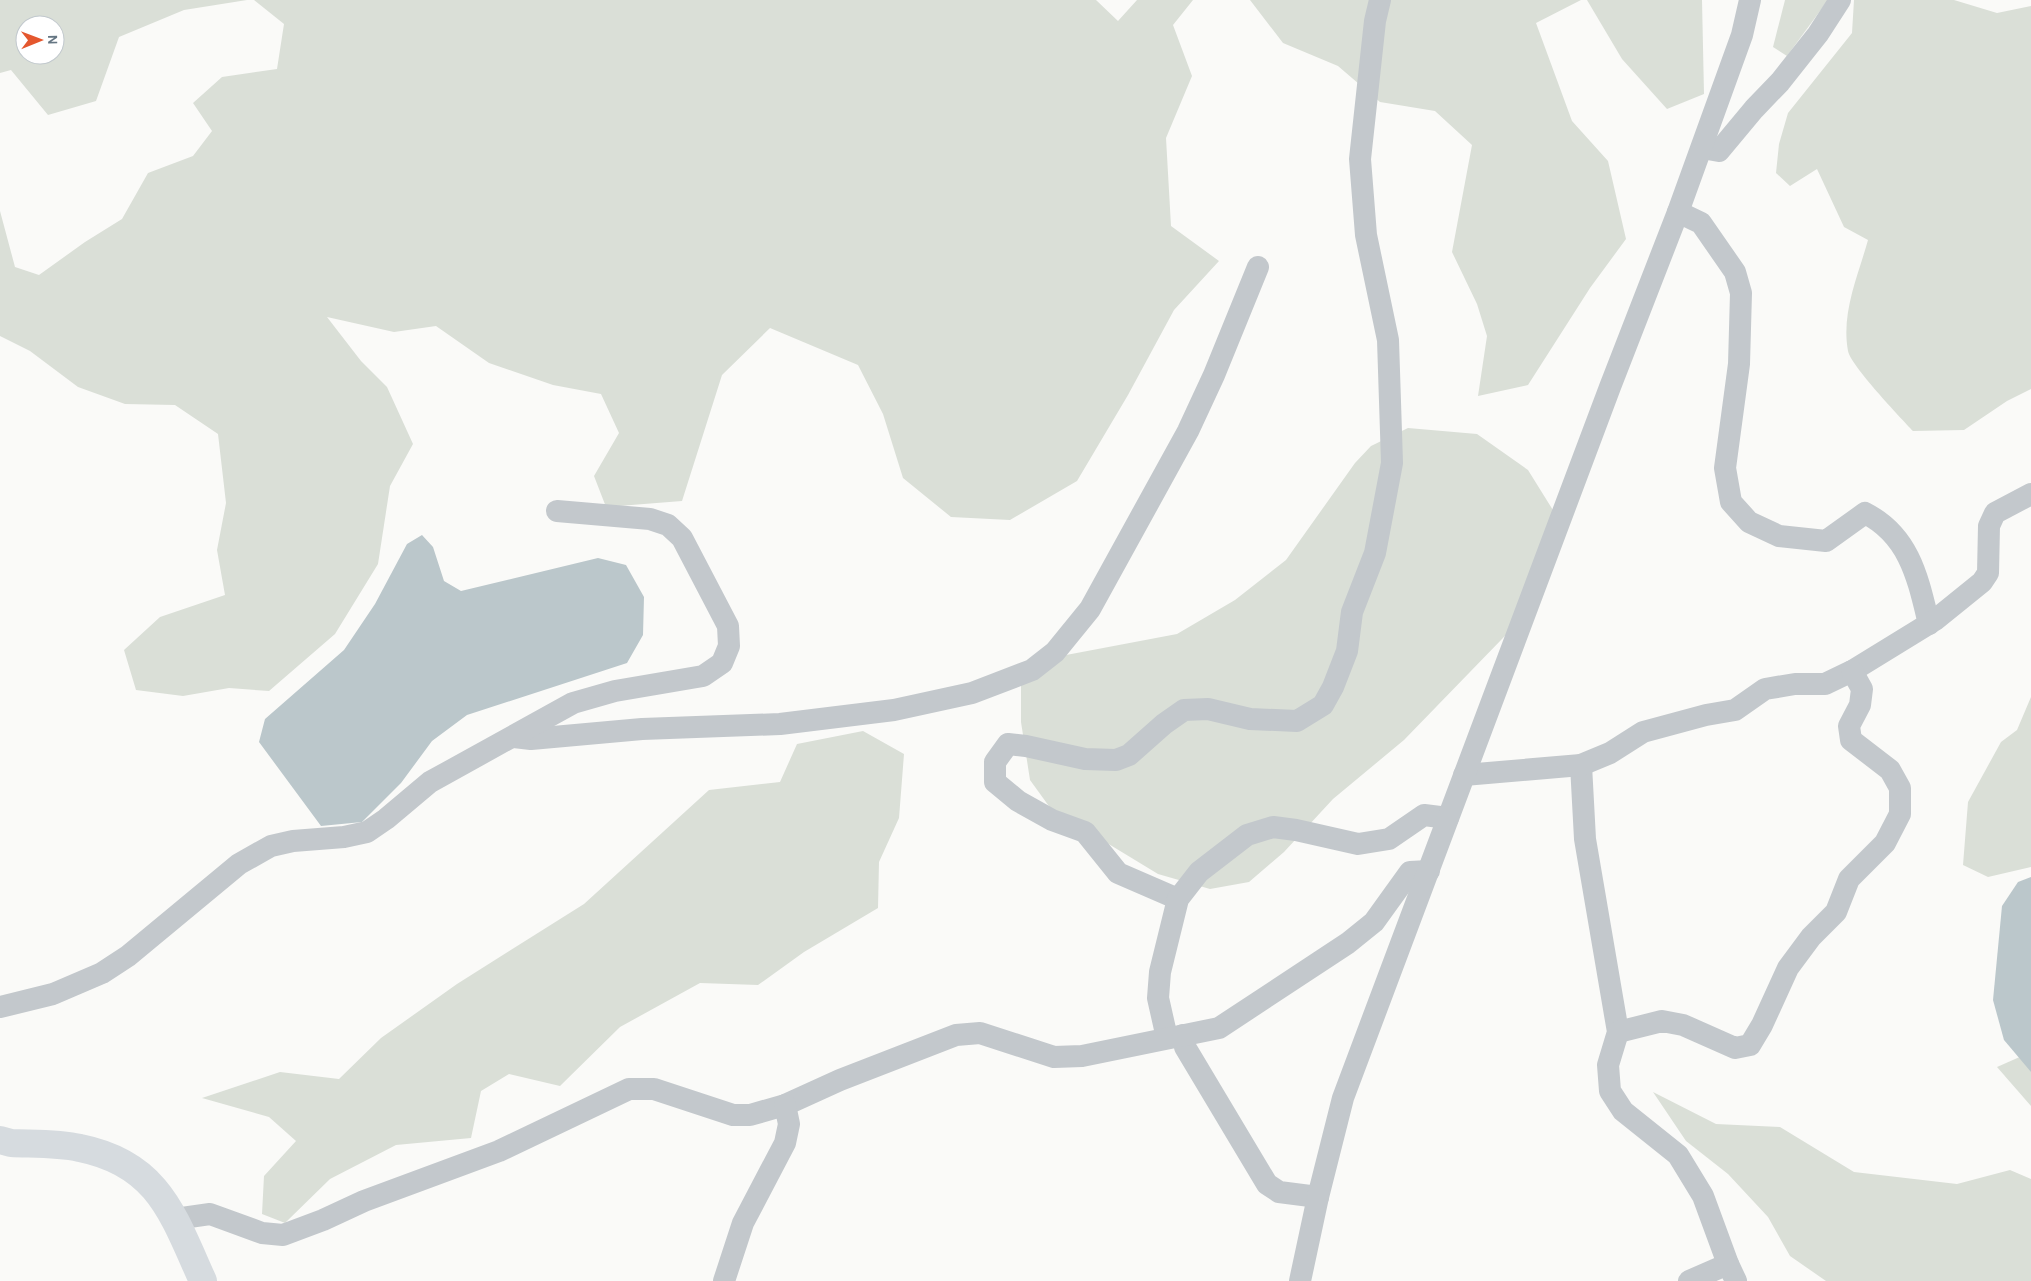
<svg xmlns="http://www.w3.org/2000/svg" width="2031" height="1281" font-family="Karla,sans-serif">
	<style>
		.green { fill: #dadfd7; fill-rule: evenodd }
		.water { fill: #bbc7cb }
		.lines { fill: none; stroke-linecap: round; stroke-linejoin: round }
		.minor { stroke: #c3c8cc; stroke-width: 22 }
		.major { stroke: #d6dbdf; stroke-width: 28 }
	</style>
	<rect width="100%" height="100%" fill="#fafaf8"/>
	<g class="green">
		<path d="M0,0H247L184,10L119,37L96,101L48,115L11,70L0,73ZM25,25H55V55H25Z"/>
		<path d="M254,0H1096L1118,21L1137,0H1193L1173,25L1192,76L1166,138L1171,226L1219,261L1174,310L1128,395L1077,481L1010,520L951,517L903,478L883,414L858,365L770,328L722,375L682,501L606,507L594,476L619,433L601,394L553,385L489,363L436,326L394,332L327,317L361,361L387,387L413,444L390,486L378,564L335,634L269,691L229,688L183,696L136,690L124,650L160,617L225,595L217,550L226,503L218,434L175,405L125,404L78,387L30,351L0,336V211L15,267L39,275L85,242L122,219L148,173L193,156L212,131L193,103L222,77L277,69L284,24Z"/>
		<path d="M1250,0H1581L1536,23L1572,121L1608,161L1626,239L1590,288L1528,385L1478,396L1487,336L1477,304L1452,252L1472,145L1435,111L1380,102L1338,66L1283,43Z"/>
		<path d="M1587,0H1702L1704,94L1667,109L1622,59Z"/>
		<path d="M1785,0H1828L1787,56L1773,47Z"/>
		<path d="M1854,0H1954L1997,13L2031,6V389L2007,401L1964,430L1913,431C1901,418 1851,366 1848,351C1841,313 1858,276 1868,240L1844,227L1817,169L1790,186L1776,173L1779,144L1788,113L1852,33Z"/>
		<path d="M1408,428L1477,434L1528,470L1556,515L1537,603L1404,740L1333,799L1284,852L1249,882L1210,889L1158,874L1051,809L1030,780L1021,722V675L1045,659L1177,634L1235,600L1286,560L1355,463L1371,446Z"/>
		<path d="M2031,697V867L1988,877L1963,865L1968,802L2001,742L2017,730Z"/>
		<path d="M863,731L904,754L899,818L879,862L878,908L804,952L758,985L700,983L620,1027L560,1086L509,1074L481,1091L471,1138L396,1145L330,1179L285,1223L262,1214L264,1176L296,1141L269,1117L202,1098L280,1072L339,1079L381,1038L457,984L584,904L709,790L780,782L797,744Z"/>
		<path d="M2031,1052V1106L1997,1067Z"/>
		<path d="M1653,1092L1716,1124L1780,1127L1854,1172L1957,1184L2010,1170L2031,1179V1281H1826L1790,1256L1768,1217L1728,1174L1686,1141Z"/>
	</g>
	<g class="water">
		<path d="M422,535L433,547L444,581L461,591L598,558L626,565L644,597L643,635L627,663L467,715L432,741L401,783L362,822L321,826L259,742L265,719L344,650L375,604L407,544Z"/>
		<path d="M2031,877V1072L2004,1040L1993,1000L2002,906L2018,882Z"/>
	</g>
	<g class="lines">
		<g class="minor">
			<path d="M1702,148L1719,151L1754,109L1780,82L1818,34L1840,0"/>
			<path d="M1678,212L1701,223L1735,272L1741,293L1739,364L1725,468L1731,502L1749,522L1779,536L1826,541L1865,513C1910,536 1918,579 1929,624"/>
			<path d="M514,737L531,739L642,729L780,724L894,710L972,693L1032,670L1055,652L1090,609L1188,431L1214,375L1258,267"/>
			<path d="M1581,765L1585,839L1618,1032L1608,1065L1610,1091L1623,1111L1678,1155L1703,1196L1728,1264L1736,1281"/>
			<path d="M1464,775L1581,765L1610,753L1643,732L1706,715L1735,710L1765,689L1795,684H1825L1852,671L1935,620L1982,582L1988,573L1989,526L1995,513L2031,494"/>
			<path d="M1178,899L1118,873L1085,832L1052,820L1018,801L995,782V762L1008,744L1026,746L1085,759L1116,760L1129,755L1164,724L1184,710L1208,709L1250,719L1297,721L1323,705L1333,687L1347,651L1352,612L1375,553L1392,463L1388,340L1366,235L1360,159L1375,21L1380,0"/>
			<path d="M0,1007L53,994L102,973L128,956L239,864L271,846L293,841L344,837L367,832L386,819L430,782L573,703L615,691L703,676L722,663L729,646L728,626L682,538L668,525L650,519L557,511"/>
			<path d="M1618,1032L1662,1021L1683,1025L1735,1048L1750,1045L1762,1025L1788,968L1811,937L1836,912L1849,879L1885,843L1900,814V788L1890,770L1851,740L1849,726L1860,705L1862,689L1852,671"/>
			<path d="M1183,1035L1185,1047L1267,1184L1279,1192L1318,1197"/>
			<path d="M1167,1038L1158,998L1160,972L1178,899L1199,872L1247,835L1273,827L1296,830L1358,844L1389,839L1424,815L1448,818"/>
			<path d="M175,1219L210,1214L262,1233L283,1235L323,1220L364,1201L499,1151L629,1089H654L733,1115H750L785,1105L840,1080L956,1035L980,1033L1054,1057L1082,1056L1219,1028L1348,943L1374,922L1410,872L1429,871"/>
			<path d="M724,1281L743,1223L785,1143L789,1124L785,1105"/>
			<path d="M1300,1281L1318,1197L1343,1098L1610,387L1678,212L1742,35L1750,0"/>
			<path d="M1689,1281L1728,1264"/>
		</g>
		<path class="major" d="M0,1140L11,1143C34,1144 58,1143 80,1148C159,1164 173,1215 203,1281"/>
	</g>
	<g transform="translate(40 40) rotate(89)"><circle r="24" fill="#ffffff" stroke="#c1c8cd"/>
	<path d="M0-4L9 19L0 12L-9 19Z" fill="#e4572e"/>
	<text y="-8" font-size="14" font-weight="bold" text-anchor="middle" fill="#657683">N</text>
	</g>
</svg>
